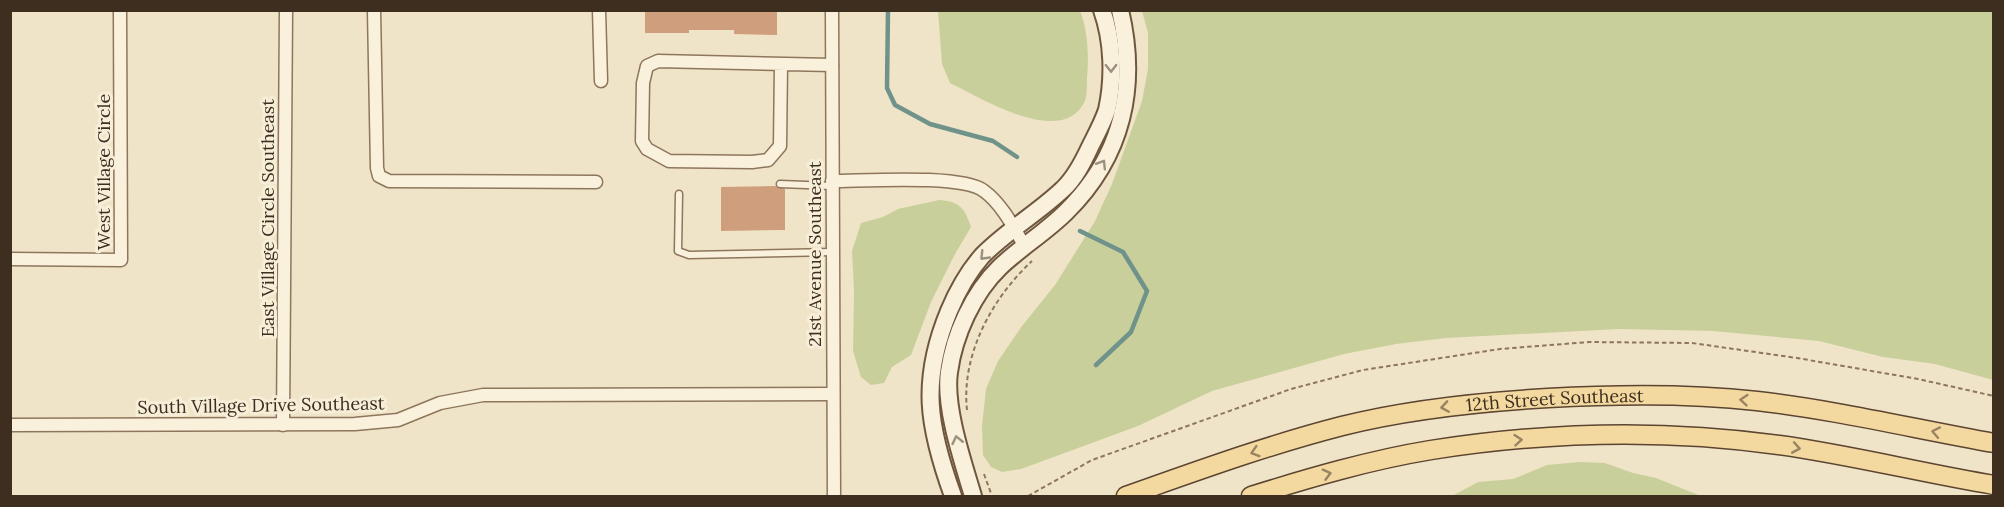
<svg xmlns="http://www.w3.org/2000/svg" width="2004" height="507" font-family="Lora,serif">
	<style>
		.green { fill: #c9cf9b }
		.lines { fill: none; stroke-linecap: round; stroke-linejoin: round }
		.stream { stroke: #6f938a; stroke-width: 4.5 }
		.building { fill: #cf9f7d }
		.lane-casing { stroke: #8d765c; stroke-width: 9 }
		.street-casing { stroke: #8d765c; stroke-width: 15 }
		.secondary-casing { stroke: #6f573f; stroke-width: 20 }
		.primary-casing { stroke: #5b4430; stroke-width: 21 }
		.path { stroke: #8d765c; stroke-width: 2; stroke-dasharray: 4.5 3; stroke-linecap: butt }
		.lane { stroke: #faf1dc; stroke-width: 6 }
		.street { stroke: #faf1dc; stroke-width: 12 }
		.secondary { stroke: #faf1dc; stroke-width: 16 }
		.primary { stroke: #f3d9a0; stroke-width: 18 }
		.oneway { stroke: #9c907e }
		.oneway2 { stroke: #988460 }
		.labels { text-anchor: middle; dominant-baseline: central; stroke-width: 6; stroke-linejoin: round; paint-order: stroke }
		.street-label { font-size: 18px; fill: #3d2e20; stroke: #f7eed8 }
	</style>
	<rect width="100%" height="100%" fill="#f0e4c8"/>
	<g class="green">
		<path d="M938,11H1080C1088,30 1089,57 1087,78C1087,85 1087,95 1085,101C1063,149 981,98 950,83L942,64Z"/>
		<path d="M1142,11H1993V380L1935,364L1883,357L1819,341L1713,331L1619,329L1446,338L1396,344L1344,354L1212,391L1138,426L1021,469L1002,472L991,467L983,455L982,426L986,389L998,361L1022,326L1055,285L1095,221L1112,184L1142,101L1148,69V33Z"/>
		<path d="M939,200C959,201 965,208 971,227L955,254L931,302L911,355L892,367L884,383L871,385L861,377L853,351L854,291L852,251L861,223L883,217L898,209Z"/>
		<path d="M1580,462L1605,463L1633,473L1656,478L1701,496H1452L1478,482L1513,479L1547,465Z"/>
	</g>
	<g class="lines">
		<g class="stream">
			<path d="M888,10L887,88L895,105L930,124L993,141L1017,157"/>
			<path d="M1080,231L1123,252L1147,291L1131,332L1096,365"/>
		</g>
	</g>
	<g class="building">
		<path d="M645,10H777V35L734,34V30H689V33H645Z"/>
		<path d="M775,186L785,189V230L721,231V187Z"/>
	</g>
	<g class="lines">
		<g class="lane-casing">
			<g id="lane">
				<path d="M780,184L832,186"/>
				<path d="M679,194L678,251L689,255L832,252"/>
			</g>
		</g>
		<g class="street-casing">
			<g id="street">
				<path d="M374,10L377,168L379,176L389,181L596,182"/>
				<path d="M599,10L601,81"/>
				<path d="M832,10L834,496"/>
				<path d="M781,64L780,146L768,160L752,162L669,161L647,149L642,141L643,83L647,66L658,61L832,65"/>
				<path d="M832,181C864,181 962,174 984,191C1002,204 1014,228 1025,247"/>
				<path d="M10,259L121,260L120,10"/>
				<path d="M10,425L355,424L398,420L440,403L483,395L833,394"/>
				<path d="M283,425L286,10"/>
			</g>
		</g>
		<g class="secondary-casing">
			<g id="secondary">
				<path d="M953,496C928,427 920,381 949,311C957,292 968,272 982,256C1006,231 1038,213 1063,189C1075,178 1083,162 1090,147C1096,135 1103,122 1107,110C1114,78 1113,41 1102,10"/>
				<path d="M973,496C963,462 944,407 949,372C954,335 973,293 1000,267C1021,247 1046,232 1066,212C1123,156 1138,86 1120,10"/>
			</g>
		</g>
		<g class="primary-casing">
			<g id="primary">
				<path id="s1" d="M1126,496C1197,471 1268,445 1342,426C1409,409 1479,402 1548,398C1618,394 1687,393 1757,401C1836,410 1915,429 1994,443"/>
				<path d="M1251,496C1309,478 1370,460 1431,450C1545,432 1664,429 1779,445C1851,455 1922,473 1994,485"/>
			</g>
		</g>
		<g class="path">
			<path d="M967,410C961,355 992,298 1032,261"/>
			<path d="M984,474L992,496"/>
			<path d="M1028,496L1092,460L1291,389L1363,370L1500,349L1589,342L1692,343L1797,358L1918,379L1994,396"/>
		</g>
		<use href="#lane" class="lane"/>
		<use href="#street" class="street"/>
		<use href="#secondary" class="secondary"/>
		<use href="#primary" class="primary"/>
	</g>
	<defs><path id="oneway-chevron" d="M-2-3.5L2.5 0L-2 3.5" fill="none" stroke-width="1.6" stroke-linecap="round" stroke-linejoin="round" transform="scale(1.5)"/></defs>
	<g class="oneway">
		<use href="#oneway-chevron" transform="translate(1111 68) rotate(89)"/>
		<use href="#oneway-chevron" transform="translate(1102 164) rotate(-58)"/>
		<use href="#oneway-chevron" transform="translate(984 256) rotate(134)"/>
		<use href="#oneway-chevron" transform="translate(957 440) rotate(-103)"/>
	</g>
	<g class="oneway2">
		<use href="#oneway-chevron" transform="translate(1744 400) rotate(-175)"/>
		<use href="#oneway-chevron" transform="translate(1445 407) rotate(171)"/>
		<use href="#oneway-chevron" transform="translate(1936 432) rotate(-169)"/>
		<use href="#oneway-chevron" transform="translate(1518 440) rotate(-5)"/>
		<use href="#oneway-chevron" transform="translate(1796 448) rotate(10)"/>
		<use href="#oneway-chevron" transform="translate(1255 452) rotate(163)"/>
		<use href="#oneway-chevron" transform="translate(1327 474) rotate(-15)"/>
	</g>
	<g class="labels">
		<g class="street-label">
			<text transform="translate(103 172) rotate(-90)">West Village Circle</text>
			<text transform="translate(267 218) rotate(-90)">East Village Circle Southeast</text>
			<text transform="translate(814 254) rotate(-90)">21st Avenue Southeast</text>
			<text stroke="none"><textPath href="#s1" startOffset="442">12th Street Southeast</textPath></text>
			<text transform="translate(261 405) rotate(-1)">South Village Drive Southeast</text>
		</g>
	</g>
	<rect width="2004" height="507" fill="none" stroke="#3d2e20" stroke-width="24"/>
</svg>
